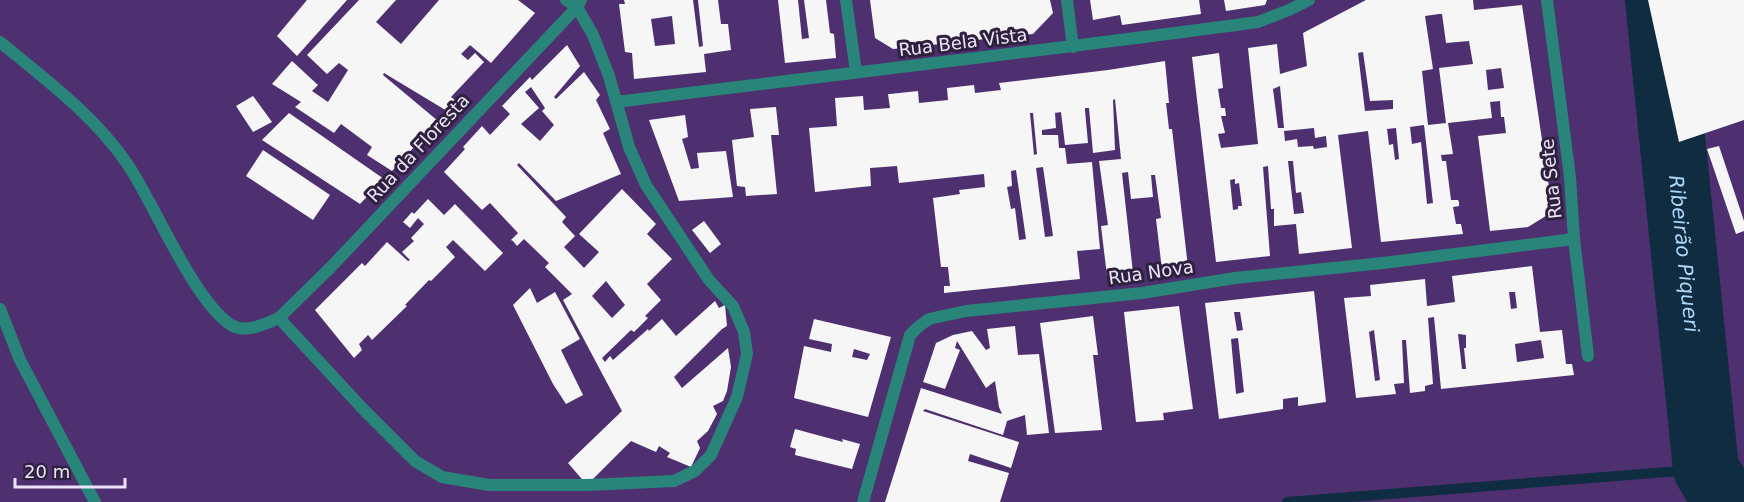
<svg xmlns="http://www.w3.org/2000/svg" width="1744" height="502" font-family="'DejaVu Sans',sans-serif">
<style>
.lines{fill:none;stroke-linecap:round;stroke-linejoin:round}
.stream{stroke:#0f2c41;stroke-width:10}
.river{stroke:#0f2c41;stroke-width:66}
.building{fill:#f6f6f6;fill-rule:evenodd}
.service{stroke:#298479;stroke-width:12}
.minor{stroke:#298479;stroke-width:12}
.labels{text-anchor:middle;dominant-baseline:central;stroke-width:6;stroke-linejoin:round;paint-order:stroke}
.street-label{font-size:18px;fill:#ece3fa;stroke:#2e213e}
.water-label{font-size:20px;font-style:italic;fill:#afd9fa;stroke:#2e213e}
</style>
<rect width="100%" height="100%" fill="#4e3070"/>
<g class="lines">
<path class="stream" d="M1287 502 1706 469"/>
<path class="river" id="s1" d="M1658 0 1706 469 1726 502"/>
</g>
<path class="building" d="M307 0H347L297 56 277 36Z
M359 0H396L376 22 401 44 439 0H518L535 13 491 63 470 45 461 54 468 60 475 53 484 62 451 97 456 101 447 111 384 73 383 75 438 121 392 171 367 155 372 147 341 124 334 133 295 107 301 102 272 84 292 61 318 85 312 91 328 102 348 70 339 63 327 74 307 55Z
M624 0H693L699 47 703 46 698 0H718L721 24H728L731 50 704 54 706 72 634 79 632 53 625 52 619 4H625ZM672 16 675 44 655 46 651 19Z
M778 0H798L802 39 809 38 804 0H826L830 33 834 34 836 58 785 63Z
M870 0H1050L1053 13 1033 34 893 49 875 38Z
M1090 0H1199L1201 14 1122 25 1120 15 1093 20Z
M1224 0H1267L1265 5 1226 11Z
M1366 0H1473L1474 10 1522 5 1552 207 1549 214 1528 227 1490 231 1478 136 1506 133 1504 117H1501L1500 101 1490 102 1492 118 1448 123 1453 154 1441 155 1442 161H1446L1451 200H1458L1459 202V206L1453 207 1456 224H1461L1463 234 1381 242 1368 131 1338 135 1352 248 1299 254 1296 224 1274 226V209H1271L1268 166 1263 167 1270 256 1216 262 1192 57 1219 53 1223 88 1218 89 1221 108H1225L1226 116H1221L1225 133 1218 134 1221 148 1258 144 1248 48 1277 44 1280 74 1307 66 1303 33ZM1439 14H1442L1446 43 1469 41 1473 64 1439 68 1446 123 1428 125 1422 71 1433 69 1425 16ZM1363 52 1370 101 1393 100V109L1365 111 1358 53ZM1501 68 1504 88 1488 90 1486 70ZM1280 86 1284 128H1278L1273 89ZM1424 125 1433 203 1427 204 1421 142 1412 144 1410 127ZM1314 128 1315 138 1326 136 1327 147 1314 149 1313 146 1298 147 1297 139 1285 141 1284 131ZM1396 128 1399 159 1395 160 1393 144 1389 145 1387 129ZM1288 161H1293L1296 193 1301 192 1304 213 1294 214ZM1235 179V184L1239 183 1242 206H1238V209L1233 210 1230 180Z
M1648 0H1744V120L1679 142Z
M567 45 580 66 554 97 556 99 584 72 600 95 596 100 610 129 603 133 621 174 556 201 519 163 517 165 566 217 562 222 575 236 564 247 584 268 599 252 579 234 622 189 656 224 647 234 672 259 647 284 661 300 645 316 648 318 634 332 631 330 602 358 605 362 610 356 613 360 648 329 649 331 662 319 676 336 715 301 719 308 725 305 727 326 722 329 674 377 682 388 728 348 731 367 727 391 723 401 713 406 717 414 708 431 697 441 700 448 691 467 667 457 670 453 659 446 656 452 631 441 587 485 568 463 622 411 563 300 572 294 545 267 549 263 524 239 517 246 513 241 511 240 518 233 490 203 482 210 444 172 465 149 463 147 482 126 490 135 510 114 502 106 530 77 532 80ZM531 87 545 108 542 111 554 125 540 141 521 124 539 108 525 92ZM606 281 625 305 612 318 592 296Z
M1165 61 1169 103H1166L1169 129H1172L1188 267 1162 270 1156 219 1161 218 1155 175H1151L1153 197 1131 199 1128 172 1122 173 1133 273 1107 276 1101 226 1108 225 1099 161 1121 159 1115 99 1113 100 1115 150 1093 153 1089 108H1085V110L1088 143 1065 145 1061 112 1055 113 1056 128 1042 130V135H1058L1059 148H1065L1067 164 1092 162 1100 249 1077 251 1080 279 944 293V286H950L948 267H941L933 198 960 194 959 190 985 187 984 174 899 183 897 166 870 168 871 186 815 192 809 128 837 126 835 98 863 96 864 110 890 108 888 94H890L918 91 919 103 948 100 947 88 974 85 975 93 1001 90 999 83 1108 70ZM1030 113H1033L1037 154 1034 155ZM1043 167 1053 236 1045 237 1036 168ZM1016 170 1026 239 1019 240 1015 208 1011 209 1007 187 1012 186 1011 171Z
M253 96 272 122 253 132 236 106Z
M776 107 779 135H771L777 194 746 196 745 187 737 186 732 140 754 137 750 109Z
M289 113 384 179 360 204 262 140Z
M685 115 688 137 682 139 691 169 699 168 697 153 726 151 733 197 679 201 649 120Z
M1719 146 1744 221V231L1736 234 1707 149Z
M263 150 330 195 313 220 246 176Z
M428 199 444 215 455 204 503 253 485 271 453 240 446 247 455 257 431 281 429 280 405 305 407 306 372 340 368 335 359 344 362 350 354 358 315 310 362 263 365 266 387 242 408 261 410 260 402 252 414 241 411 238 424 224 418 218 410 228 403 222 412 212 414 214Z
M704 221 721 244 710 253 692 230Z
M1532 266 1540 332 1562 330 1566 364H1572L1574 375 1441 389 1434 317 1428 318 1433 384 1425 386V391L1410 393 1406 340H1402L1404 383 1394 384 1396 394 1356 398 1344 298 1371 296 1370 285 1425 279 1427 306 1455 302 1452 276ZM1509 292H1515L1517 308 1511 309ZM1374 330 1380 380 1375 381 1369 332ZM1458 334 1466 335V348H1464L1466 369H1462ZM1541 340 1544 358 1517 362 1515 344Z
M530 288 537 303 555 292 580 339 561 350 583 395 566 404 553 384 513 305Z
M1314 291 1326 402 1298 406V397L1283 399V409L1219 419 1205 303ZM1234 312H1240L1243 330 1237 331ZM1238 338 1244 392 1236 394 1231 339Z
M1179 306 1193 409 1163 413 1164 420 1136 422 1124 312Z
M1093 316 1098 355H1093L1102 430 1055 433 1040 323Z
M814 319 891 337 868 417 794 398 804 346 831 352 832 344 809 339ZM854 349 870 354 867 360 852 357Z
M1015 326 1018 355 1039 354 1049 433 1027 435 1025 415 1007 421 1003 435 925 409 923 411 1019 442 1011 468 970 454 968 461 1009 473 1000 502H885L921 388 1002 414 999 407 995 381 986 388 957 341 955 348 960 350 945 389 923 382 936 343 953 335 972 331 986 350 990 348 987 329Z
M795 429 843 442 842 439 860 444 852 469 795 455 796 449 790 447Z"/>
<g class="lines">
<path class="service" d="M846 0 856 72
M1067 0 1073 47
M279 318 331 267 577 7 581 0"/>
<path class="minor" d="M1547 0 1570 177 1574 239 1588 356
M0 42C45 79 95 116 128 165 155 205 193 300 231 325 246 334 265 324 279 318L363 409 415 461 442 477 489 485H587L674 481 695 471 711 455 737 397 747 354 744 332 733 306 709 280 646 185 629 147 609 76 593 35 577 7 566 0
M616 102C830 75 1044 51 1258 22L1289 10 1309 0
M0 309 20 360 95 502
M863 502 910 335 918 327 929 319 966 311 1142 293 1235 278 1383 263 1574 239"/>
</g>
<g class="labels">
<g class="street-label">
<text transform="translate(963 42) rotate(-7)">Rua Bela Vista</text>
<text transform="translate(418 148) rotate(-47)">Rua da Floresta</text>
<text transform="translate(1551 179) rotate(-96)">Rua Sete</text>
<text transform="translate(1151 272) rotate(-8)">Rua Nova</text>
</g>
<g class="water-label">
<text stroke="none"><textPath href="#s1" startOffset="255">Ribeirão Piqueri</textPath></text>
</g>
</g>
<path d="M15 478v9h110v-9" fill="none" stroke="#ece3fa" stroke-width="3"/>
<text x="24" y="478" font-size="18" fill="#ece3fa" stroke="#2e213e" stroke-width="4.5" paint-order="stroke">20 m</text>
</svg>
